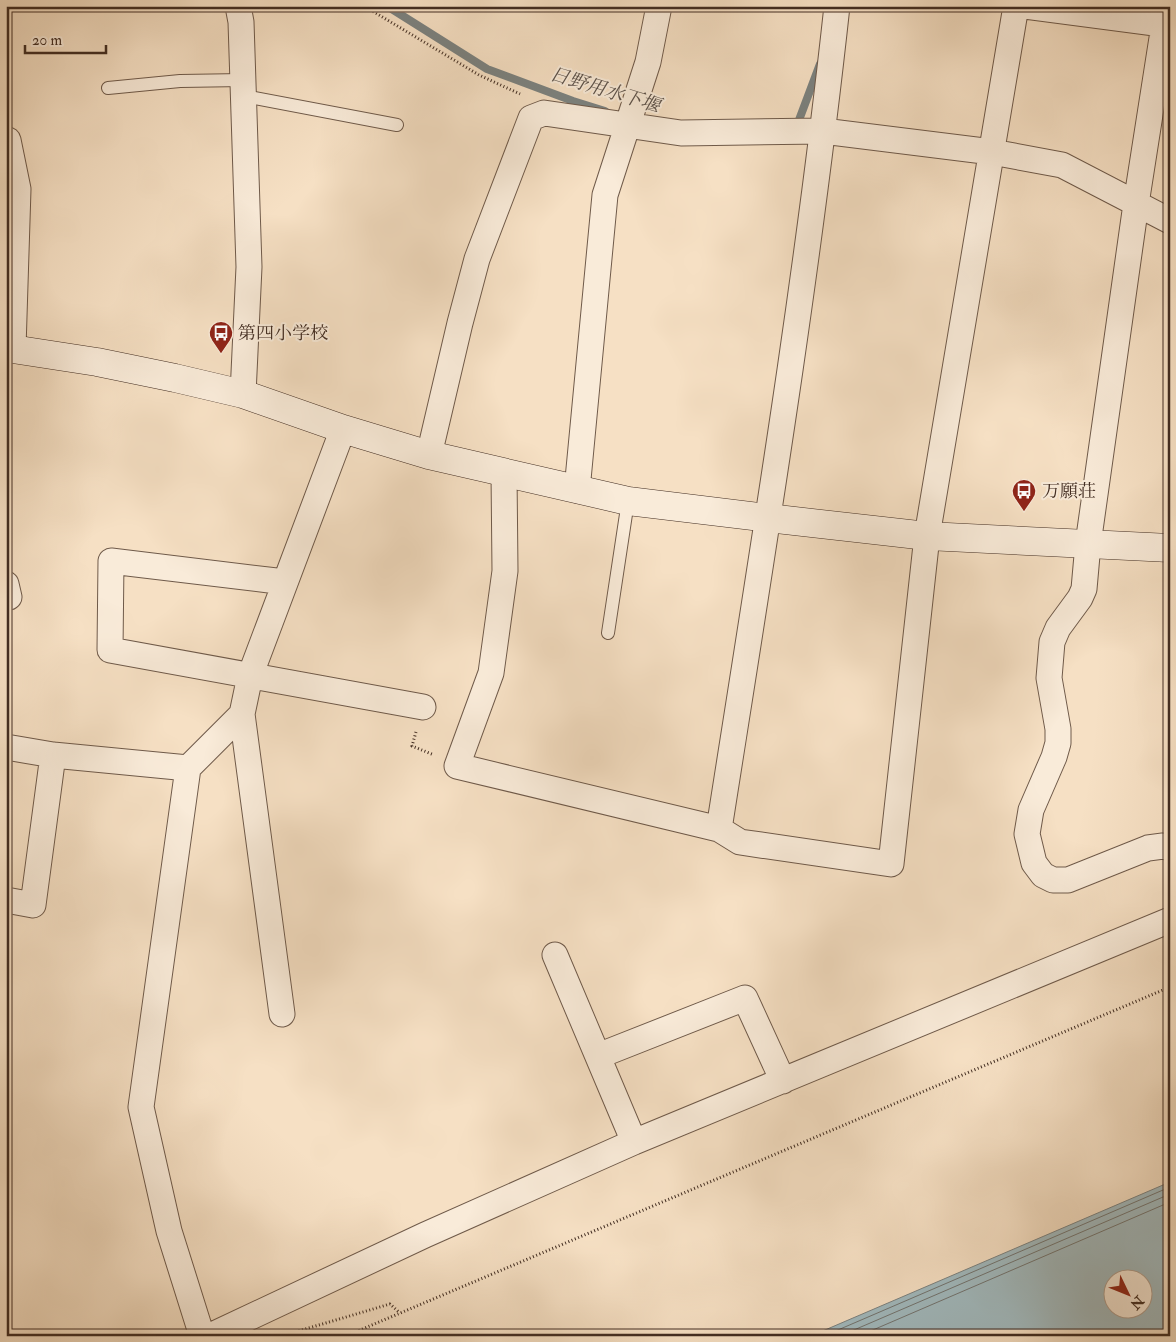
<svg xmlns="http://www.w3.org/2000/svg" width="1176" height="1342" font-family="'IM FELL Double Pica','Noto Serif JP',serif">
<style>
.water{fill:#a1babf;stroke:#7b8280;fill-rule:evenodd}
.lines{fill:none;stroke-linecap:round;stroke-linejoin:round}
.shore{stroke:#727470;stroke-width:1}
.stream{stroke:#7b8280;stroke-width:8}
.lane-casing{stroke:#6f5a4a;stroke-width:14}
.street-casing{stroke:#6f5a4a;stroke-width:27}
.secondary-casing{stroke:#422d22;stroke-width:29}
.path{stroke:#422d22;stroke-width:3;stroke-dasharray:1 2.5;stroke-linecap:butt}
.lane{stroke:#f9ebd9;stroke-width:12}
.street{stroke:#f9ebd9;stroke-width:25}
.secondary{stroke:#f9ebd9;stroke-width:28}
.labels{text-anchor:middle;dominant-baseline:central;stroke-width:4;stroke-linejoin:round;paint-order:stroke}
.poi-label{font-size:18px;fill:#422d22;stroke:#f9ebd9;text-anchor:start}
.water-label{font-size:19px;font-style:italic;fill:#5a5049;stroke:#f9ebd9}
</style>
<rect width="100%" height="100%" fill="#f6e0c4"/>
<filter id="stains"><feTurbulence type="fractalNoise" baseFrequency=".004" numOctaves="4"/><feColorMatrix values="0 0 0 0 .2 0 0 0 0 .09 0 0 0 0 .02 0 0 0 .5 -.17"/></filter>
<radialGradient id="worn" r=".72"><stop offset=".6" stop-color="#630" stop-opacity="0"/><stop offset="1" stop-color="#630" stop-opacity=".3"/></radialGradient>
<path class="water" d="M1170 1182V1336H811ZM1114 1280H1144V1310H1114Z"/>
<g class="lines">
<path class="shore" d="M824 1336 1170 1187
M840 1336 1170 1194
M859 1336 1170 1202"/>
<path class="stream" d="M387 6 487 69 573 101 605 111
M796 128 820 64"/>
<g class="lane-casing">
<path id="lane" d="M108 88 180 81 243 80
M244 96 397 125
M608 633 628 501"/>
</g>
<g class="street-casing">
<path id="street" d="M238 6 241 22 249 267 243 394
M1025 6 1170 25
M1167 6 1136 204 1088 544 1084 589 1080 598 1058 628 1052 642 1049 678 1058 729V743L1054 757 1031 810 1027 834 1034 863 1043 875 1053 880H1068L1148 848 1163 846 1170 848
M6 140H8L18 189 13 348
M429 455 460 323 477 259 531 118 544 113 681 133 823 131 992 152 1062 165 1170 221
M504 473 505 571 491 673 457 766 719 829 740 842 891 864 927 536 1016 6
M577 490 605 195 648 62 659 6
M285 582 111 561 110 650 423 707
M6 584 9 597
M242 714 282 1014
M6 747 53 755 188 768
M719 829C762 555 807 282 837 6
M6 900 33 905 53 755
M555 955 634 1142
M598 1056 745 998 783 1081
M202 1336 169 1231 141 1107 188 768 242 714 250 676 343 429
M210 1336 425 1235 634 1142 1170 920"/>
</g>
<g class="secondary-casing">
<path id="secondary" d="M6 348 97 362 175 378 243 394 343 429 429 455 628 501 768 518 927 536 1170 548"/>
</g>
<path class="path" d="M364 6 479 75 520 94
M416 732 412 746 434 755
M282 1336 390 1304 400 1313
M346 1336 1170 987"/>
<use href="#lane" class="lane"/>
<use href="#street" class="street"/>
<use href="#secondary" class="secondary"/>
</g>
<defs>
<g id="bus-pin" transform="scale(1.25)"><path d="M0 17L-7.5 6A9.5 9.5 0 1 1 7.5 6Z" fill="#8f2418" stroke="#f9ebd9"/><path d="M-5-6H5V4H4V6H2V4H-2V6H-4V4H-5ZM-3.5-4V0h7V-4ZM-3.5 1.2v1.5H-2V1.2ZM2 1.2v1.5H3.5V1.2Z" fill="#fff"/></g>
</defs>
<g fill-rule="evenodd">
<use href="#bus-pin" x="221" y="333"/>
<use href="#bus-pin" x="1024" y="491"/>
</g>
<g class="labels">
<g class="poi-label">
<text x="238" y="333">第四小学校</text>
<text x="1042" y="491">万願荘</text>
</g>
<g class="water-label">
<text transform="translate(605 90) rotate(17)">日野用水下堰</text>
</g>
</g>
<rect width="1176" height="1342" fill="none" stroke="#f6e0c4" stroke-width="25"/>
<rect x="8" y="8" width="1161" height="1327" fill="none" stroke="#422d22" stroke-width="2.5"/>
<rect x="12" y="12" width="1151" height="1317" fill="none" stroke="#422d22"/>
<g transform="translate(1128 1294) rotate(133)"><circle r="24" fill="#f9ebd9" stroke="#b09f90"/>
<path d="M0-4L9 19L0 12L-9 19Z" fill="#8f2418"/>
<text y="-8" font-size="14" font-weight="bold" text-anchor="middle" fill="#422d22">N</text>
</g>
<path d="M25 45v8h81v-8" fill="none" stroke="#422d22" stroke-width="2.5"/>
<text x="32" y="45" font-size="15" fill="#422d22" stroke="#f9ebd9" stroke-width="4" paint-order="stroke">20 m</text>
<rect width="100%" height="100%" filter="url(#stains)"/>
<rect width="100%" height="100%" fill="url(#worn)"/>
</svg>
